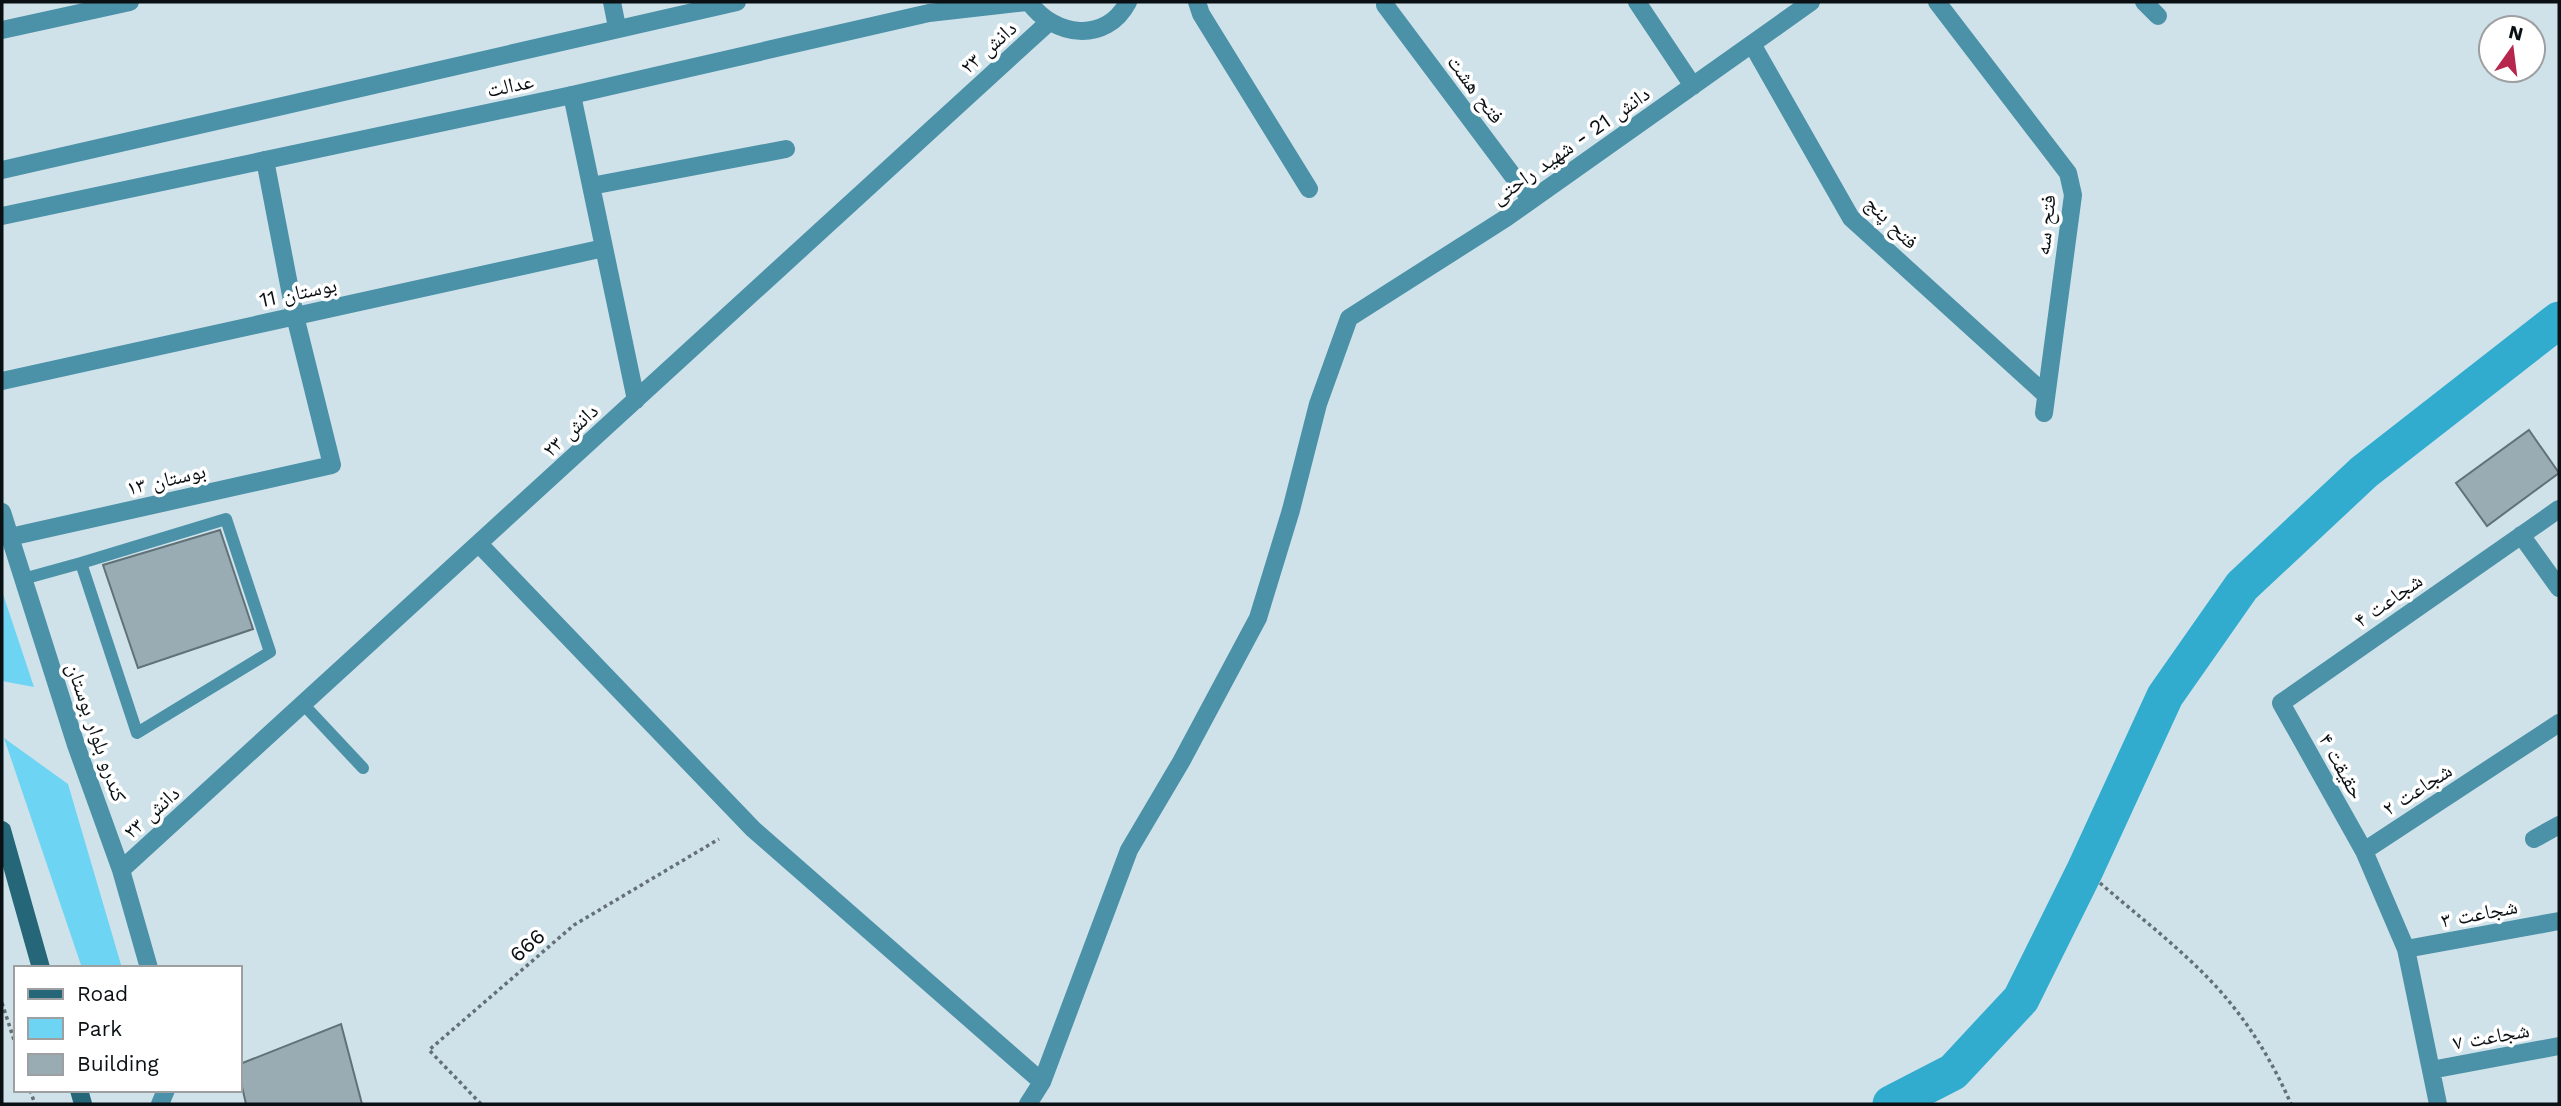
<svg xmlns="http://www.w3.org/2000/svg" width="2561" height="1106" font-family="'Work Sans','Noto Naskh Arabic',sans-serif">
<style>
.green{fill:#6ed4f4}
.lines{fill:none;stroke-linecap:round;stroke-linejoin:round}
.river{stroke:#31acce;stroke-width:37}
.building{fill:#9aacb3;stroke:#607278;stroke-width:2}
.path{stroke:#647075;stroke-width:3.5;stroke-dasharray:3.5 3.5;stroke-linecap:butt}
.service{stroke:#4b91a8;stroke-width:12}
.minor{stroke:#4b91a8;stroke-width:18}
.tertiary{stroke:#4b91a8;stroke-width:18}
.secondary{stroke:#256679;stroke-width:18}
.labels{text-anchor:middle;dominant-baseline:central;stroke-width:7;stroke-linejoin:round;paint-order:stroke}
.street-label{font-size:21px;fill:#0a1013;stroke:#fff}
</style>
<rect width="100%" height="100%" fill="#cfe2e9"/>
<path class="green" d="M2 591 34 687 2 681Z
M4 738 68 784 122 968H82Z"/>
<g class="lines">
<path class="river" d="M1891 1104 1953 1072 2021 999 2085 870 2165 696 2242 586 2364 472 2559 320"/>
</g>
<path class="building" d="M2529 430 2559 473 2487 526 2456 483Z
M220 530 253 629 138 668 103 565Z
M341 1024 362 1104H246L240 1078V1064Z"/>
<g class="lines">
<path class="path" d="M2100 883C2136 914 2176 945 2209 979 2244 1015 2271 1058 2291 1104
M2 1003 16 1046
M30 1090 35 1104
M481 1104 429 1050 574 925 719 839"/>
<path class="service" d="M23 579 81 563 137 733 270 652 226 519 81 563
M303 704 363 768"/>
<path class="minor" d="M612 2 617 27
M1197 2 1201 14 1309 189
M1637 2 1693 86
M1937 2 2068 173 2073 195 2044 413
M2144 2 2158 16
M1385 5 1531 200
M2 30 130 2
M1752 44 1851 218 2046 395
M572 95 636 400
M591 186 786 149
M2 381 604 248
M2 512 76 745 121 870 149 968
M2521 535 2559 588
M10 537 332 465 295 316 265 160
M479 544 753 829 1042 1082
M2534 839 2559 825
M2364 851 2559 723
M121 870 1049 22
M2406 949 2559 921
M2431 1070 2559 1046
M160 1104 166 1090
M1028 1104 1042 1082 1129 850 1181 762 1258 618 1291 510 1318 404 1349 318 1506 218 1811 2
M2438 1104 2406 949 2364 851 2281 703 2559 509"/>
<path class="tertiary" d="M1029 2C1054 37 1106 44 1128 2
M2 170 737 2
M2 216 572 95 929 13 1027 2"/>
<path class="secondary" d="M2 830 41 968
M79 1090 83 1104"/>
</g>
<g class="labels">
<g class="street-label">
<text transform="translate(988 47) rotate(-42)">دانش ۲۳</text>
<text transform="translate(510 85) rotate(-12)">عدالت</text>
<text transform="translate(1476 89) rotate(53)">فتح هشت</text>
<text transform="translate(1570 145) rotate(-35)">دانش 21 - شهید راحتی</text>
<text transform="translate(1892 222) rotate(45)">فتح پنج</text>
<text transform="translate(2045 225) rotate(-84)">فتح سه</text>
<text transform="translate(298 292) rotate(-12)">بوستان 11</text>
<text transform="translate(570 430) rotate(-43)">دانش ۲۳</text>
<text transform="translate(166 479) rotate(-13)">بوستان ۱۳</text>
<text transform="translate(2388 600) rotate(-35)">شجاعت ۴</text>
<text transform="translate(97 732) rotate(71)">کندرو بلوار بوستان</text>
<text transform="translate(2342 766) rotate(61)">حقیقت ۴</text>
<text transform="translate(2417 789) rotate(-33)">شجاعت ۲</text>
<text transform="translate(151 812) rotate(-42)">دانش ۲۳</text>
<text transform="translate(2479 913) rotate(-11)">شجاعت ۳</text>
<text transform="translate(527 945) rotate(-41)">666</text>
<text transform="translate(2491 1036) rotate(-10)">شجاعت ۷</text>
</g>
</g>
<rect width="2561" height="1106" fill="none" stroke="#0a1013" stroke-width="7"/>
<rect x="14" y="966" width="228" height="126" fill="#ffffff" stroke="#9d9fa1" stroke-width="2"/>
<rect x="28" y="989" width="35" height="10" fill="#256679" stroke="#9d9fa1" stroke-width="2"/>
<text x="77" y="1001" font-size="21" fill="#0a1013">Road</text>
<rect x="28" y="1018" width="35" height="21" fill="#6ed4f4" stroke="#9d9fa1" stroke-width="2"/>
<text x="77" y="1036" font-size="21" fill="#0a1013">Park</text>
<rect x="28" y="1054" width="35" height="21" fill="#9aacb3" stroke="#9d9fa1" stroke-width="2"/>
<text x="77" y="1071" font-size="21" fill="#0a1013">Building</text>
<g transform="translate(2512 49) rotate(14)"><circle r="33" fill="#ffffff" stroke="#9d9fa1" stroke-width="2"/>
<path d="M0-5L12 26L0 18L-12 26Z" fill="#b7264d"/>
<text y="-10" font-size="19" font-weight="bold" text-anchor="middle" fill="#0a1013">N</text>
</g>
</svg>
